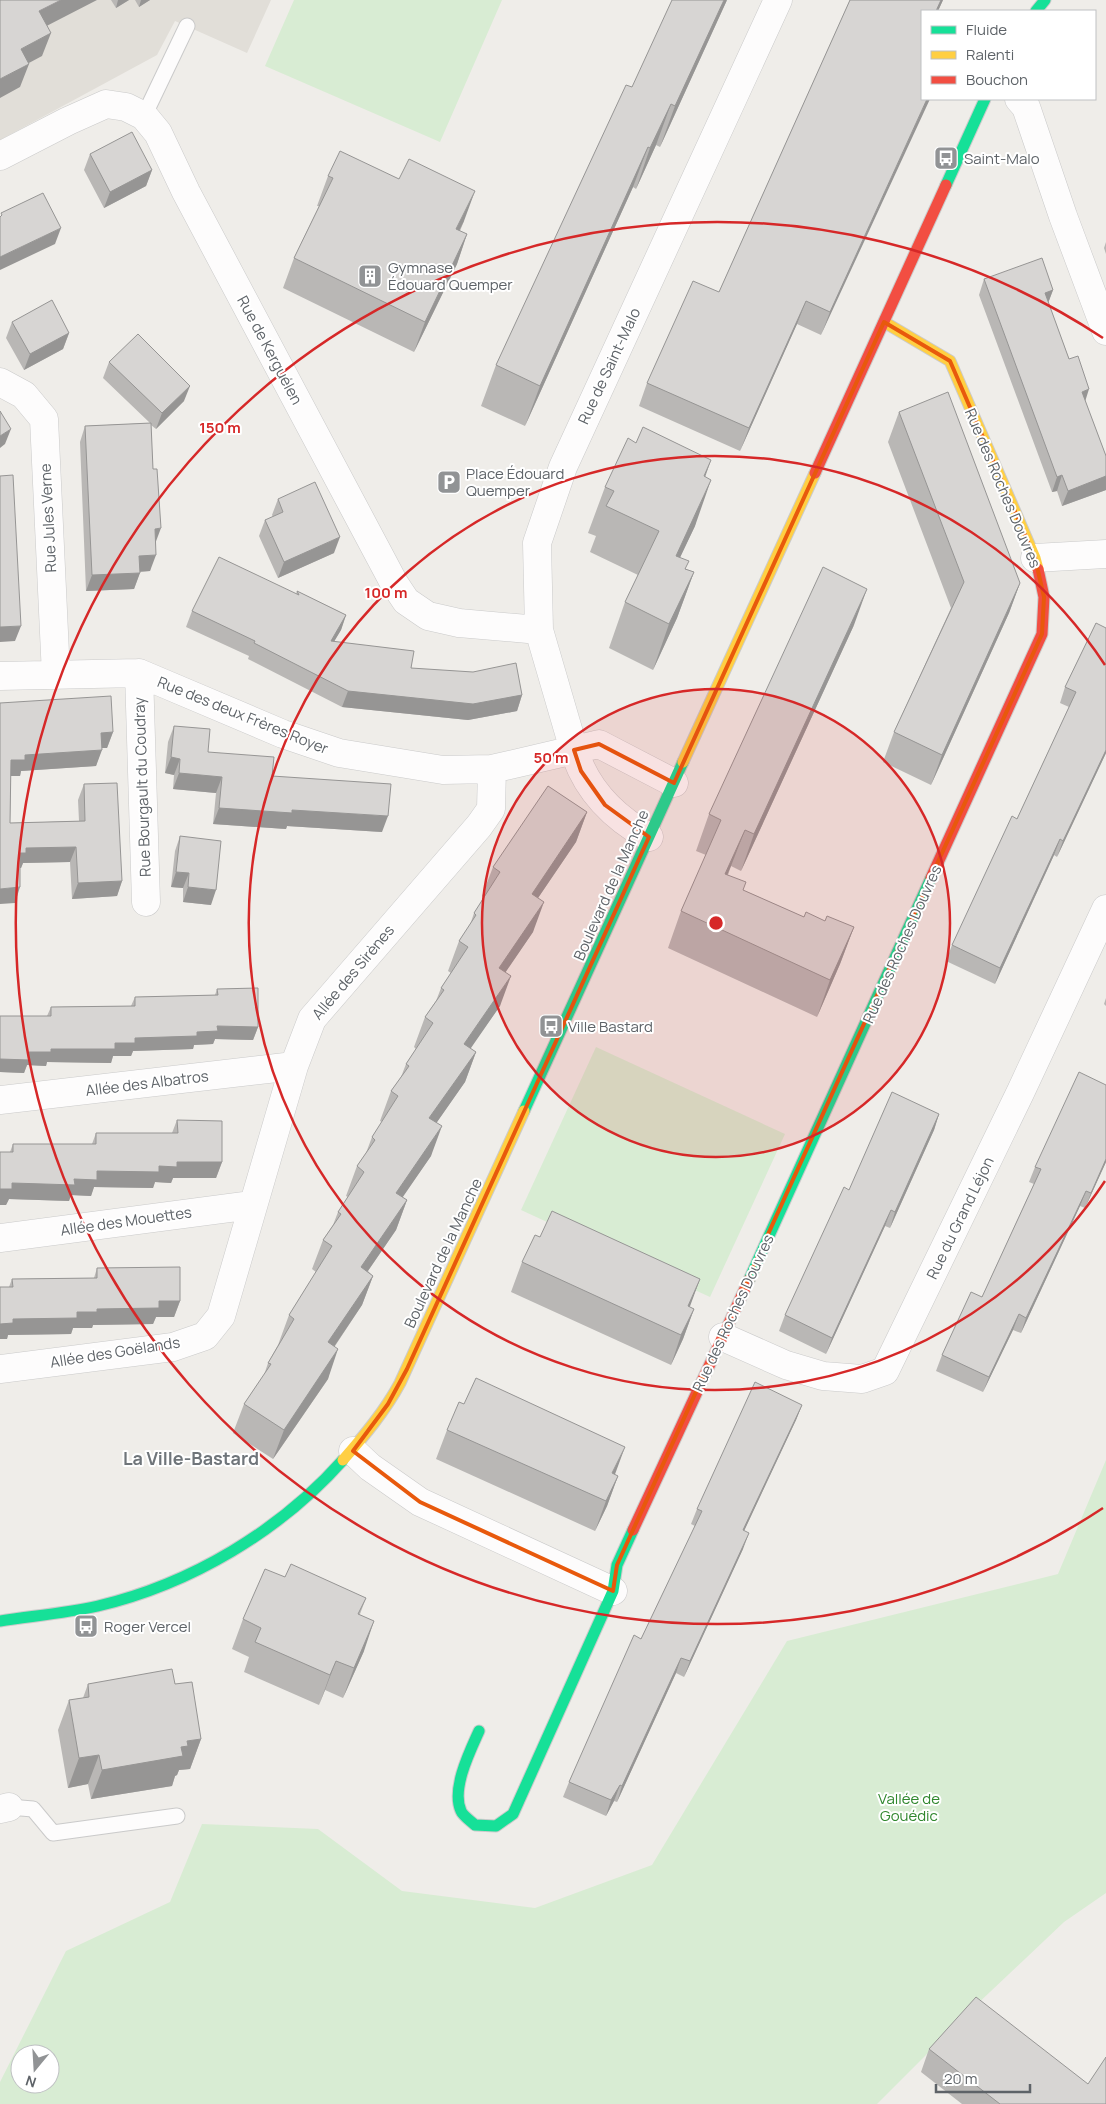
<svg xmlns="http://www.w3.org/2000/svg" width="1106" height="2104" font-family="Manrope,sans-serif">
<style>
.education{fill:#e1ded8}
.green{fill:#d8ecd3;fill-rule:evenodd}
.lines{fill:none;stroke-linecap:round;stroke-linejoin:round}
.lane-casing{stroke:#cacaca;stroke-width:17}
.street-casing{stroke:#cacaca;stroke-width:29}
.fast-casing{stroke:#cbcbcb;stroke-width:13}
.slow-casing{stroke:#cbcbcb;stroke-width:13}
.jam-casing{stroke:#cbcbcb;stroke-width:13}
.lane{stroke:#fdfcfc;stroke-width:15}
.street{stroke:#fdfcfc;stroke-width:28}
.fast{stroke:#16e098;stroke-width:11}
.slow{stroke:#ffcf43;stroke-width:11}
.jam{stroke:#f24e42;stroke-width:11}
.wall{fill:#b9b7b5}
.shaded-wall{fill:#969594}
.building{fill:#d7d5d3;stroke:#969594}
.marked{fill:none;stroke:#e8590c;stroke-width:4;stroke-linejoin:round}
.ring{fill:none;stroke:#d62828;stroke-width:2.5}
.labels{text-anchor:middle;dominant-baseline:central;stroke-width:4;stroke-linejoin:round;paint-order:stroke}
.poi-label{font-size:15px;fill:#5e6368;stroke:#fff;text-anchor:start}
.street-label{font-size:15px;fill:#5e6368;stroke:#fff}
.park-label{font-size:15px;fill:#30872e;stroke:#fff}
.quarter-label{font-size:18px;font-weight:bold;fill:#6f757a;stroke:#fff}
.centre{fill:#d62828;stroke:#fff;stroke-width:2.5}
.ring-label{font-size:15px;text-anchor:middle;font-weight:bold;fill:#d62828;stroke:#fff;stroke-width:4;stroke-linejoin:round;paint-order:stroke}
</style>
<rect width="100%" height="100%" fill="#efede9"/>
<path class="education" d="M0 0H271L247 53 175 21 157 55 0 140Z"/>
<path class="green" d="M294 0H502L440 142 265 66Z
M596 1047 785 1134 710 1297 521 1210Z
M1106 1460V1893L1064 1922 972 2009 877 2104H0V2082L66 1951 170 1902 202 1824 318 1829 402 1891 535 1908 652 1865 787 1641 1058 1574ZM20 2054H50V2084H20Z"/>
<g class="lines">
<g class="lane-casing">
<path id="lane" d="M144 116 187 26
M9 1807 33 1809 53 1833 177 1816"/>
</g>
<g class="street-casing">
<path id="street" d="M1019 99 1026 107 1063 216 1106 331
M0 156 68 121 106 104 126 107 144 116 158 133 186 192 394 583 406 601 428 616 459 623 539 630
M0 382 24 395 44 419 56 675
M1035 558 1106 554
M139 673 146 902
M0 676 139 673 283 734 339 753 443 770 492 769 574 750 539 630 537 543 563 467 778 0
M649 837C613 817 586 790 574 750L599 744 674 783
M0 1100 294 1066
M0 1238 252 1205
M723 1337 786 1365 823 1376 862 1379 885 1371 1021 1091 1106 909
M0 1369 173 1347 205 1336 221 1316 294 1066 312 1019 479 826 491 809 492 769
M353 1451 370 1467 420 1502 613 1591
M0 1809 9 1807"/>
</g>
<g class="fast-casing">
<path id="fast" d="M1036 11 1045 0
M946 185 985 99
M524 1111 683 762
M749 1280 931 878
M0 1621C33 1616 66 1613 98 1606 191 1584 280 1531 343 1460
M479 1731C470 1751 451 1789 461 1811 463 1816 471 1821 475 1825L496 1826 513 1814 613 1591 617 1565 633 1530"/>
</g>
<g class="slow-casing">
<path id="slow" d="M884 322 950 361 1035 558 1038 569
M683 762 815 473
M343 1460C364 1436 385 1411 400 1383L524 1111"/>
</g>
<g class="jam-casing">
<path id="jam" d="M815 473 946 185
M931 878 1042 634 1044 597 1038 569
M633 1530 749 1280"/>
</g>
<use href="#lane" class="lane"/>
<use href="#street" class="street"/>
<use href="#fast" class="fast"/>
<use href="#slow" class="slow"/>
<use href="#jam" class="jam"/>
</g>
<path class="wall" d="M111 0H129L116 8Z
M135 0H150L139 7Z
M727 0 660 147 656 145 636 189 633 187 525 426 481 406 496 365 632 87Z
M850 0H943L938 11H922V99L821 335 797 324 740 451 639 406 647 383 719 292Z
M90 154 152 170 146 186 104 208 84 170Z
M328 176 464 221 460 231 467 234 457 264 414 352 283 288 294 258 319 206H317Z
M1106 242V254L1104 248Z
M984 279 1053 290 1048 303 1106 456V490L1062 506 1057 491 1052 492 979 295Z
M12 322 69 333 63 349 24 370 6 338Z
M109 362 184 401 156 429 151 425 156 542 150 571 140 572 134 589 86 591 80 442 85 426 150 423 103 378Z
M899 412 1020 583 1009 613 931 785 883 762 894 732 951 608 888 442Z
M705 477 695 526 680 557 686 569 694 572 677 618 653 670 609 648 625 602 638 575 590 552 596 536 588 533 605 487Z
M278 499 334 553 278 578 259 536 265 520 273 517 272 515Z
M297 591 346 615 341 630 334 641 411 668 522 695 517 711 468 720 342 707 248 659 249 656 186 627 192 611 296 594Z
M1096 623 1106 753 1057 857 1054 855 995 984 946 961 952 945 1017 819 1069 707 1060 703 1065 687Z
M854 625 741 871 731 866 728 875 743 890 804 917 825 921 854 927 840 964 817 1017 668 948 681 911 706 855 696 851 709 814Z
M0 703 113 732 107 748H102L96 766 21 771 20 776H11L10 823 79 821 78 800 84 784 122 881 117 896 72 899 70 862 23 863 21 868H20L15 903Z
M174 726 208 752 272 776 382 832 287 826 286 829 213 824 216 793 173 789 174 775 165 773 168 742Z
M587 812 576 842 538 898 533 932 505 972 500 1006 470 1048 476 1052 465 1082 436 1123 431 1156 402 1197 407 1200 396 1230 368 1271 373 1276 362 1305 335 1346 328 1379 273 1459 233 1433 244 1404 264 1375 268 1363 278 1345 289 1315 316 1272 312 1269 323 1240 333 1225 338 1212 348 1197 346 1196 357 1166 366 1153 372 1137 382 1122 380 1121 391 1091 401 1077 406 1064 416 1049 414 1047 425 1017 436 1001 441 988 451 973 448 971 459 941 470 925 474 913 484 898 482 896 493 867Z
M180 836 211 905 183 902V888L171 887 175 851Z
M217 989 258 1027 253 1040 215 1039 213 1044 194 1045 193 1049 133 1051 131 1056H113L111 1063 47 1062 46 1066 27 1065 24 1073 0 1072 47 1016 51 1007 131 1006 135 997 215 995Z
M1106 998V1006L1104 1004Z
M1106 1085V1162L1085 1208 1080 1206 1021 1333 1013 1330 983 1392 936 1371 942 1355 982 1297 1034 1184 1029 1182 1035 1167Z
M939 1114 934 1130 890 1228 885 1226 826 1354 779 1331 785 1315 849 1190Z
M177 1120 222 1162 216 1178H173L171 1183 155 1182 153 1188 94 1187 91 1196 71 1195 69 1201 9 1199 6 1205 10 1152 13 1144H92L96 1133H172Z
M540 1237 700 1279 689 1307 694 1309 683 1339 671 1365 511 1292 522 1262Z
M97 1268 180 1301 174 1317H156L153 1324 93 1325 92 1328H73L71 1334 8 1335 7 1339 9 1287 12 1279 94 1278Z
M802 1405 796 1420 744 1531 743 1549 684 1677 676 1673 617 1802 614 1801 606 1816 563 1797 569 1782 641 1639 695 1526 691 1524 697 1509Z
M447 1430 618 1476 607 1506 595 1531 436 1459Z
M285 1577 366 1598 360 1614 364 1651 343 1698 325 1690 319 1705 244 1672 249 1657 232 1649 243 1619Z
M88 1684H175L201 1739 190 1769 179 1770 177 1775 175 1776 172 1786 91 1799 88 1784 68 1788 58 1730 69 1700 83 1698Z
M929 2049 1106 2104H962L921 2072Z"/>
<path class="shaded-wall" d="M61 0H97L31 34 39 11Z
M118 0H129L116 8Z
M141 0H150L139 7Z
M724 0H727L660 147 675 106Z
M941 0H943L938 11H936Z
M51 33 42 56 12 72 21 49Z
M29 64 20 87 0 98V79Z
M927 99H930L821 335 830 312Z
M671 104 656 145 636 189 650 148Z
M648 147 633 187 525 426 540 386Z
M152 170 146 186 104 208 110 192Z
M475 191 464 221 445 259 456 229Z
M61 228 55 244 0 270V257Z
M467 234 457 264 414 352 425 322Z
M1053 290 1047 306 1045 293Z
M806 301 797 324 740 451 749 428Z
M69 333 63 349 24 370 30 354Z
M190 386 184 401 156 429 162 413Z
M1089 389 1084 405 1082 392Z
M11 429 5 444 0 448V436Z
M711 460 695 506 704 476Z
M1062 475 1057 491 1052 492 1057 477Z
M1106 476V490L1062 506 1068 491Z
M711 480 695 526 659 602 676 556Z
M161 528 155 544V529Z
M340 537 334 553 278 578 284 562Z
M156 555 150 571 133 572 139 556Z
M694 572 677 618 653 670 669 624Z
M140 573 134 589 86 591 92 575Z
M1020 583 1009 613 931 785 942 755Z
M867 589 854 625 741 871 754 834Z
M346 615 341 630 325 657 331 641Z
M21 626 15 641 0 642V627Z
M348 691 522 695 517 711 468 720 342 707Z
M113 732 107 748H95L101 733Z
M102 750 96 766 21 771 20 776H6L11 760 25 755Z
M1106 750V753L1057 857 1063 841Z
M171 757 180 759 174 775 165 773Z
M179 773 222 777 216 793 173 789Z
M219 808 292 810 388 816 382 832 287 826 286 829 213 824Z
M587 812 576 842 521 923 532 894Z
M745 830 731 866 712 910 725 874Z
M1060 839 1054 855 995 984 1000 968Z
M76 847 70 862 23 863 21 868H14L20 853 26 848Z
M176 872 189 873 183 888 171 887Z
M122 881 117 896 72 899 78 883Z
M20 887 15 903 0 904V889Z
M188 887 216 890 211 905 183 902Z
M544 902 533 932 488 998 499 968Z
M854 927 840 964 817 1017 830 980Z
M511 976 500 1006 453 1074 464 1044Z
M217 1026 258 1027 253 1040 215 1039 213 1044 194 1045 193 1049 133 1051 131 1056H113L111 1063 47 1062 46 1066 27 1065 24 1073 0 1072V1059L29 1052 51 1049 115 1043 135 1038 197 1032Z
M476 1052 465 1082 419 1148 429 1118Z
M939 1114 934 1130 890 1228 895 1212Z
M442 1126 431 1156 385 1223 396 1193Z
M1106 1159V1162L1085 1208 1091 1193Z
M177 1162H222L216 1178H173L171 1183 155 1182 153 1188 94 1187 91 1196 71 1195 69 1201 9 1199 6 1205H0V1189L12 1183 74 1179 97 1171 159 1166Z
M1086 1191 1080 1206 1021 1333 1026 1318Z
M407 1200 396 1230 350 1297 361 1267Z
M891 1210 885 1226 826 1354 832 1338Z
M373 1276 362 1305 317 1372 328 1342Z
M700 1279 689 1309 677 1336 688 1306Z
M159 1301H180L174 1317H156L153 1324 93 1325 92 1328H73L71 1334 8 1335 7 1339H0V1324L13 1319Z
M694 1309 683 1339 671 1365 681 1335Z
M1019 1314 1013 1330 983 1392 989 1377Z
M338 1349 328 1379 273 1459 284 1430Z
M802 1405 796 1420 737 1546 743 1530Z
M625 1447 614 1477 612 1473Z
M618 1476 607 1506 595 1531 606 1501Z
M749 1533 743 1549 684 1677 690 1661Z
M374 1621 364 1651 343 1698 354 1668Z
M681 1658 676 1673 617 1802 622 1786Z
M336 1661 325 1690 319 1705 330 1675Z
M201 1739 190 1769 179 1770 177 1775 175 1776 172 1786 91 1799 102 1770 181 1747 187 1741Z
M99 1755 88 1784 68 1788 79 1758Z
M620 1785 614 1801 606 1816 611 1800Z"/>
<path class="building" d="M0 0H61L39 11 51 33 21 49 29 64 0 79Z
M672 0H724L675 106 671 104 650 148 648 147 540 386 496 365 626 85 632 87Z
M850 0H941L936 11H922V99H927L830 312 806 301 749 428 647 383 693 281 719 292Z
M132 132 152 170 110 192 90 154Z
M340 151 399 179 409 159 475 191 456 229 467 234 425 322 294 258 333 178 328 176Z
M43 193 61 228 0 257V217L2 215 1 213Z
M1042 258 1053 290 1045 293 1069 359 1078 356 1089 389 1082 392 1106 456V476L1068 491 1062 475 1057 477 984 279Z
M52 300 69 333 30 354 12 322Z
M138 334 190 386 162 413 109 362Z
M948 392 1020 583 942 755 894 732 964 582 899 412Z
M0 411 11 429 0 436Z
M151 423 153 469H157L161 528 155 529 156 555 139 556 140 573 92 575 85 426Z
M643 427 711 460 704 476 711 480 676 556 689 561 685 569 694 572 669 624 625 602 659 531 606 506 614 491 605 487 628 438 636 443Z
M13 475 21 626 0 627V476Z
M315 482 340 537 284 562 265 520 283 512 278 499Z
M219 557 299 595 297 591 346 615 331 641 414 651 411 668 473 672 516 663 522 695 473 704 348 691 254 643 255 641 192 611Z
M823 567 867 589 754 834 745 830 725 874 746 882 743 890 804 917 806 912 825 921 827 916 854 927 830 980 681 911 721 820 709 814Z
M1096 623 1106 628V750L1063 841 1060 839 1000 968 952 945 1012 816 1017 819 1076 692 1065 687Z
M111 696 113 732 101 733 102 750 25 755V760H11L10 823 85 821 84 784 117 783 122 881 78 883 76 847 26 848V853H20V887L0 889V703Z
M174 726 210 729 208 752 274 757 272 776 391 784 388 816 292 810V813L219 808 222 777 179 773 180 759 171 757Z
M548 786 587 812 532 894 544 902 499 968 511 976 464 1044 476 1052 429 1118 442 1126 396 1193 407 1200 361 1267 373 1276 328 1342 338 1349 284 1430 244 1404 271 1364 268 1363 294 1319 289 1315 332 1246 323 1240 341 1214 338 1212 364 1172 357 1166 375 1140 372 1137 398 1096 391 1091 409 1066 406 1064 433 1023 425 1017 444 990 441 988 468 947 459 941 476 915 474 913 500 872 493 867Z
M180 836 221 841 216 890 188 887 189 873 176 872Z
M258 988V1027L217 1026 218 1031 197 1032V1036L135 1038V1043H115V1049H51V1052H29V1060L0 1059V1016H51V1007L135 1006V997L218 995 217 989Z
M1079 1072 1106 1085V1159L1091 1193 1086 1191 1026 1318 1019 1314 989 1377 942 1355 971 1292 982 1297 1041 1169 1035 1167Z
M892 1092 939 1114 895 1212 891 1210 832 1338 785 1315 844 1187 849 1190Z
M177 1120 222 1121V1162H177V1167L159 1166V1172L97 1171V1180L74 1179 75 1185 12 1183V1189H0V1152H13V1144H96V1133H178Z
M552 1211 700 1279 688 1306 694 1309 681 1335 522 1262 535 1235 540 1237Z
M180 1267V1301H159V1308L97 1309V1312H77V1318L13 1319V1323L0 1324V1287H13L12 1279 97 1278V1268Z
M476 1378 625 1447 612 1473 618 1476 606 1501 447 1430 459 1402 464 1404Z
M755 1382 802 1405 743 1530 749 1533 690 1661 681 1658 622 1786 620 1785 611 1800 569 1782 634 1635 641 1639 702 1511 697 1509Z
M291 1564 366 1598 358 1614 374 1621 354 1668 336 1661 330 1675 255 1642 261 1628 243 1619 265 1569 285 1577Z
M172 1669 175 1684 192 1682 201 1739 187 1741 188 1746 181 1747 183 1756 102 1770 99 1755 79 1758 69 1700 89 1697 88 1684Z
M976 1997 1088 2084 1106 2057V2104H1000L929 2049Z"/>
<path class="marked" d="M884 322 950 361 1035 558 1044 597 1042 634 617 1565 613 1591 420 1502 353 1451 388 1404 407 1369 649 837 605 805 581 771 574 750 599 744 674 783Z"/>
<circle cx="716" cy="923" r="234" fill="#d62828" fill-opacity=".12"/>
<g class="ring">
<circle cx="716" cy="923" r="234"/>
<path d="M1105 1181A467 467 0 1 1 1105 665"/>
<path d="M1103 1508A701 701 0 1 1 1103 338"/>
</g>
<defs>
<g id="bus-square" transform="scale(1.25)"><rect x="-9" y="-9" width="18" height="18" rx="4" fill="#919395" stroke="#fff"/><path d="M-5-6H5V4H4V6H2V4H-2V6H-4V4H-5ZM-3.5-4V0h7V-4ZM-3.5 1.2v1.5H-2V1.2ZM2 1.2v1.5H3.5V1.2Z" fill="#fff"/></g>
<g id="building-square" transform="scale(1.25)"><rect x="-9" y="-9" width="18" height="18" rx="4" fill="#919395" stroke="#fff"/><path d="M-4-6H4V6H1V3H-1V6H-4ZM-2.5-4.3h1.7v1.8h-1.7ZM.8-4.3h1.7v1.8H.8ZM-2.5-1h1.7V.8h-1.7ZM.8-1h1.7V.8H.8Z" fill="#fff"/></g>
<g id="parking-square" transform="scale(1.25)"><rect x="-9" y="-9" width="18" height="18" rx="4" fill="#919395" stroke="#fff"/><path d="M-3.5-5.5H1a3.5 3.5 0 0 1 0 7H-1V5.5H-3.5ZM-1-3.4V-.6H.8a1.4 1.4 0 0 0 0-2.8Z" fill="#fff"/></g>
</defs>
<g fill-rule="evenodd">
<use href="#bus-square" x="946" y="158"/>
<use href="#building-square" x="370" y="276"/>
<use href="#parking-square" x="449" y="482"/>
<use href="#bus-square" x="551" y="1026"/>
<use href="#bus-square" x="86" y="1626"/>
</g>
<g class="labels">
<g class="poi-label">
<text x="964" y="158">Saint-Malo</text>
<text x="388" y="267">Gymnase<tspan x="388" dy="17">Édouard Quemper</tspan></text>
<text x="466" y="473">Place Édouard<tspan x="466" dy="17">Quemper</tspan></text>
<text x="568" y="1026">Ville Bastard</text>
<text x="104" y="1626">Roger Vercel</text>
</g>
<g class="street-label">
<text transform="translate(270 350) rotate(62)">Rue de Kerguélen</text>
<text transform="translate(609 366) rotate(-65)">Rue de Saint-Malo</text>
<text transform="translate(1003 488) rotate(67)">Rue des Roches Douvres</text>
<text transform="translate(48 518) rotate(-93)">Rue Jules Verne</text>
<text transform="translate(243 715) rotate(22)">Rue des deux Frères Royer</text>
<text transform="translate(142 787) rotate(-92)">Rue Bourgault du Coudray</text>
<text transform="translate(611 885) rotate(-66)">Boulevard de la Manche</text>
<text transform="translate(902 944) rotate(-66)">Rue des Roches Douvres</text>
<text transform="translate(353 972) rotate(-50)">Allée des Sirènes</text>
<text transform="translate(147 1083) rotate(-7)">Allée des Albatros</text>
<text transform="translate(960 1218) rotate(-64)">Rue du Grand Léjon</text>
<text transform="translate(126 1221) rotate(-8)">Allée des Mouettes</text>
<text transform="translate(443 1253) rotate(-65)">Boulevard de la Manche</text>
<text transform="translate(733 1313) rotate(-65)">Rue des Roches Douvres</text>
<text transform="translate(115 1352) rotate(-9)">Allée des Goëlands</text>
</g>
<g class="park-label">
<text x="909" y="1798">Vallée de<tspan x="909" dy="17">Gouédic</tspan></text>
</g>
<g class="quarter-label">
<text x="191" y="1458">La Ville-Bastard</text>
</g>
</g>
<circle cx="716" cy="923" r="8" class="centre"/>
<g class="ring-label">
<text x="220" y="433">150 m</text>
<text x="386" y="598">100 m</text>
<text x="551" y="763">50 m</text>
</g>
<rect x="921" y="10" width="175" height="90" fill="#ffffff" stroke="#bfc1c3"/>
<rect x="931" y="26" width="25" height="8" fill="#16e098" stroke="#bfc1c3"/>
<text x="966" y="35" font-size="15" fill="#5e6368">Fluide</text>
<rect x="931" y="51" width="25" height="8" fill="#ffcf43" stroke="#bfc1c3"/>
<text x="966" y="60" font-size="15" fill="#5e6368">Ralenti</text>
<rect x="931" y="76" width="25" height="8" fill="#f24e42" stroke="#bfc1c3"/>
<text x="966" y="85" font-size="15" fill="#5e6368">Bouchon</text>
<g transform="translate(35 2069) rotate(198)"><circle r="24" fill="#ffffff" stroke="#bfc1c3"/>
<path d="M0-4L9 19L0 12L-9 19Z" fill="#919395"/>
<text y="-8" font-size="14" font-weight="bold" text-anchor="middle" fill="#5e6368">N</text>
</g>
<path d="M936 2084v8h94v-8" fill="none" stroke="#5e6368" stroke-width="2.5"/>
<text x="944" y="2084" font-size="15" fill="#5e6368" stroke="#ffffff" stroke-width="4" paint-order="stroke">20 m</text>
</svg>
